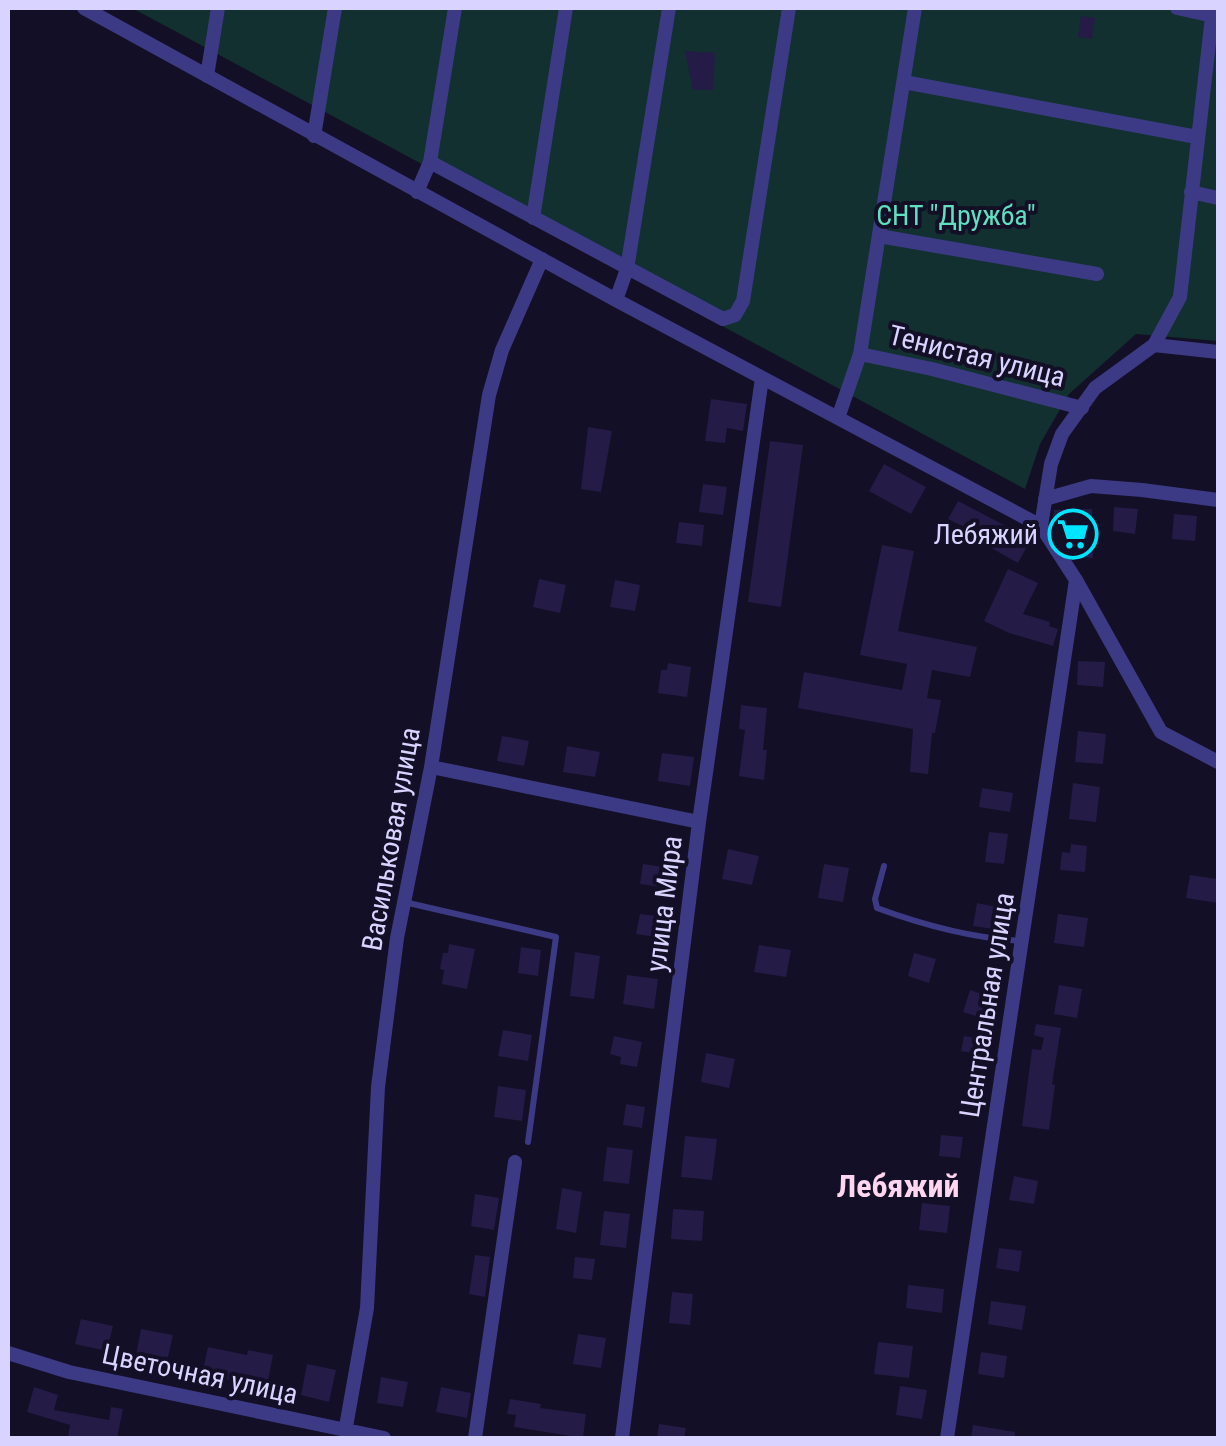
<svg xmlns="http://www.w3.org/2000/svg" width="1226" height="1446" font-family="'Roboto Condensed',sans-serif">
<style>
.green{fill:#12302f}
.building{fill:#241b47}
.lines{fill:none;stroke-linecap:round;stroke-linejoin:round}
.lane{stroke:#3d3a85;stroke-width:6}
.street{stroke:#3d3a85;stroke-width:14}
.labels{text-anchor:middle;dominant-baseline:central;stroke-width:8;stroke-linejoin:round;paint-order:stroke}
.park-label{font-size:28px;fill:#5fe0c0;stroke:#130f26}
.street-label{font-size:28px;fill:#d9d4ff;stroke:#130f26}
.poi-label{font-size:28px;fill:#d9d4ff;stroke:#130f26;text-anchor:end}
.quarter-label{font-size:32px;font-weight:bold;fill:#ffd6f0;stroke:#130f26}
</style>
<rect width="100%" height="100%" fill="#130f26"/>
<path class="green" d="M132 8H1218V341L1136 334 1069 394 1040 444 1025 489Z"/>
<path class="building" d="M1081 16 1095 18 1092 39 1078 37Z
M685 51 715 53 713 90H693Z
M711 399 747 404 743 431 727 428 725 443 705 441Z
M588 427 612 431 601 492 581 489Z
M770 441 803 445 781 607 748 602Z
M884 464 926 487 911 514 869 491Z
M703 484 727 487 723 515 699 512Z
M958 501 1031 539 1018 563 970 536V530L948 519Z
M1114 507 1138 509 1135 534 1113 531Z
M1092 509 1093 558 1075 557 1052 524 1054 510Z
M1174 514 1197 516 1195 541 1172 539Z
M679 522 704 525 702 546 676 543Z
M882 545 914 551 898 631 977 647 970 677 932 670 927 698 941 700 935 733H932L928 774 910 772 913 729 798 708 804 672 902 690 907 664 860 655Z
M1008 569 1038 583 1023 614 1050 622 1049 626 1058 629 1053 646 1009 633 984 621Z
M539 579 566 585 560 613 533 607Z
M615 580 640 585 635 611 610 607Z
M1078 661 1105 662 1103 687 1077 685Z
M668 663 691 667 687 697 658 693 661 670H667Z
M741 705 767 708 763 750H767L764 780 739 776 745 730 739 729Z
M1078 731 1106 734 1103 764 1075 762Z
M502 736 529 741 524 766 497 761Z
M567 746 600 752 595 777 563 772Z
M662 753 694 757 690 786 658 781Z
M1073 783 1100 787 1096 822 1069 819Z
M982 788 1013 793 1010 812 979 807Z
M989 832 1008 834 1004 864 985 862Z
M1071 844 1087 846 1085 872 1060 870 1062 852 1070 853Z
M728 849 759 856 752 885 722 879Z
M643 864 670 868 667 888 640 884Z
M824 864 849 868 843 902 818 898Z
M1190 875 1218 879V903L1186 898Z
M977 903 997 907 993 929 973 926Z
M640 914 665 917 662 938 636 934Z
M1058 914 1088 918 1084 947 1054 943Z
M449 944 475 949 467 989 442 984 444 970 440 969 443 953H448Z
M759 945 791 950 786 977 754 972Z
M521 947 541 950 538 976 518 973Z
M575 952 600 956 594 999 570 996Z
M914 953 936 959 929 983 908 976Z
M627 975 658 979 654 1009 623 1004Z
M1059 985 1082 989 1077 1018 1054 1014Z
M970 990 992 997 985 1019 963 1012Z
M1036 1024 1061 1028 1052 1084 1055 1085 1049 1130 1022 1126 1032 1049 1041 1050 1044 1038 1034 1035Z
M503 1030 532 1035 528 1061 498 1056Z
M614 1036 642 1042 637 1067 620 1064 621 1057 610 1054Z
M964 1036 982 1039 979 1054 961 1051Z
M706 1053 735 1059 729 1088 701 1082Z
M498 1086 526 1090 522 1121 494 1117Z
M626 1104 645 1107 642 1128 623 1125Z
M941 1135 963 1137 960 1158 939 1156Z
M685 1136 717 1139 712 1180 681 1177Z
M607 1147 633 1150 629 1184 603 1181Z
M1014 1176 1038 1181 1034 1204 1009 1200Z
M562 1188 582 1192 576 1233 556 1229Z
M475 1194 499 1198 494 1230 471 1226Z
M922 1203 950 1206 947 1233 919 1230Z
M673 1209 704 1211 702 1241 671 1239Z
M604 1211 630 1214 626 1248 600 1245Z
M999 1248 1022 1251 1019 1272 996 1268Z
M475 1255 490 1257 485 1297 469 1294Z
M575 1257 595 1259 592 1280 573 1278Z
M908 1285 944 1289 942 1313 906 1308Z
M672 1292 693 1294 690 1325 669 1323Z
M991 1301 1026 1306 1022 1330 988 1324Z
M81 1319 113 1326 107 1351 75 1344Z
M141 1329 173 1335 166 1366 135 1360Z
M578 1334 606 1338 601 1368 573 1364Z
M878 1342 913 1346 909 1378 874 1374Z
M208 1347 247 1355 248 1350 273 1355 267 1386 202 1375Z
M981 1352 1007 1356 1004 1378 978 1374Z
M307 1364 336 1370 329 1402 301 1395Z
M381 1377 408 1382 403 1407 377 1403Z
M900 1386 927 1390 922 1419 896 1415Z
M34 1387 58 1395 54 1410 109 1420 111 1407 123 1409 117 1438 68 1437 70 1425 27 1412Z
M441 1387 471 1393 467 1418 436 1412Z
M510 1399 541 1404 540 1408 586 1414 583 1438 514 1427 516 1415 507 1414Z
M659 1424 686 1428 684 1438H657Z
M973 1425 1015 1432V1438H971Z"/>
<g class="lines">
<path class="lane" d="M884 866 875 899 877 908C923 925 971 938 1021 941
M404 902 556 937 528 1142"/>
<path class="street" d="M84 8 616 300 1041 526 1076 580 1161 732 1218 762
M455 8 430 162 723 319 735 315 743 301 789 8
M1177 8 1218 17
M207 76 218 8
M904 82 1197 137
M314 136 335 8
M417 192 430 162
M1191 192 1218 198
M533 218 566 8
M879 236 1097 274
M616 300 627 269 669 8
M1154 345 1180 297 1213 8
M860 354 932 369 1082 408
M838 418 860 354 915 8
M1045 499 1091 486 1142 490 1218 500
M1041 526 1051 464 1062 434 1095 388 1154 345 1218 352
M431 767 699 822
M8 1353 69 1372 384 1438
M344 1438 367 1308 378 1087 397 938 431 767 489 395 502 350 542 259
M475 1438 515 1162
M622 1438 699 822 762 378
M947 1438 1076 580"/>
</g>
<defs>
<g id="supermarket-ring" transform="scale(2.5)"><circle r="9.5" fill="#130f26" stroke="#00e5ff" stroke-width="1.5"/><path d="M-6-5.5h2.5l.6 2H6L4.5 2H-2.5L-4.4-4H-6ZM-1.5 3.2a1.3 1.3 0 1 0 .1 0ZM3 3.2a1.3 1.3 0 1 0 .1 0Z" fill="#00e5ff"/></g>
</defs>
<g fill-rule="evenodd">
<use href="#supermarket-ring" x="1073" y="534"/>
</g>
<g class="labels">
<g class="park-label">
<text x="956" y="215">СНТ "Дружба"</text>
</g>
<g class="street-label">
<text transform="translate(977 356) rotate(14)">Тенистая улица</text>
<text transform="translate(391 839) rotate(-80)">Васильковая улица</text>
<text transform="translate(664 904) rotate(-83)">улица Мира</text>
<text transform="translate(987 1005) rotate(-81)">Центральная улица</text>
<text transform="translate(200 1374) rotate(12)">Цветочная улица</text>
</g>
<g class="poi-label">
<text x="1038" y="534">Лебяжий</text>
</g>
<g class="quarter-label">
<text x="898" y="1186">Лебяжий</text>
</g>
</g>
<rect width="1226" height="1446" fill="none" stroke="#d9d4ff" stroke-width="20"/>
</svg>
